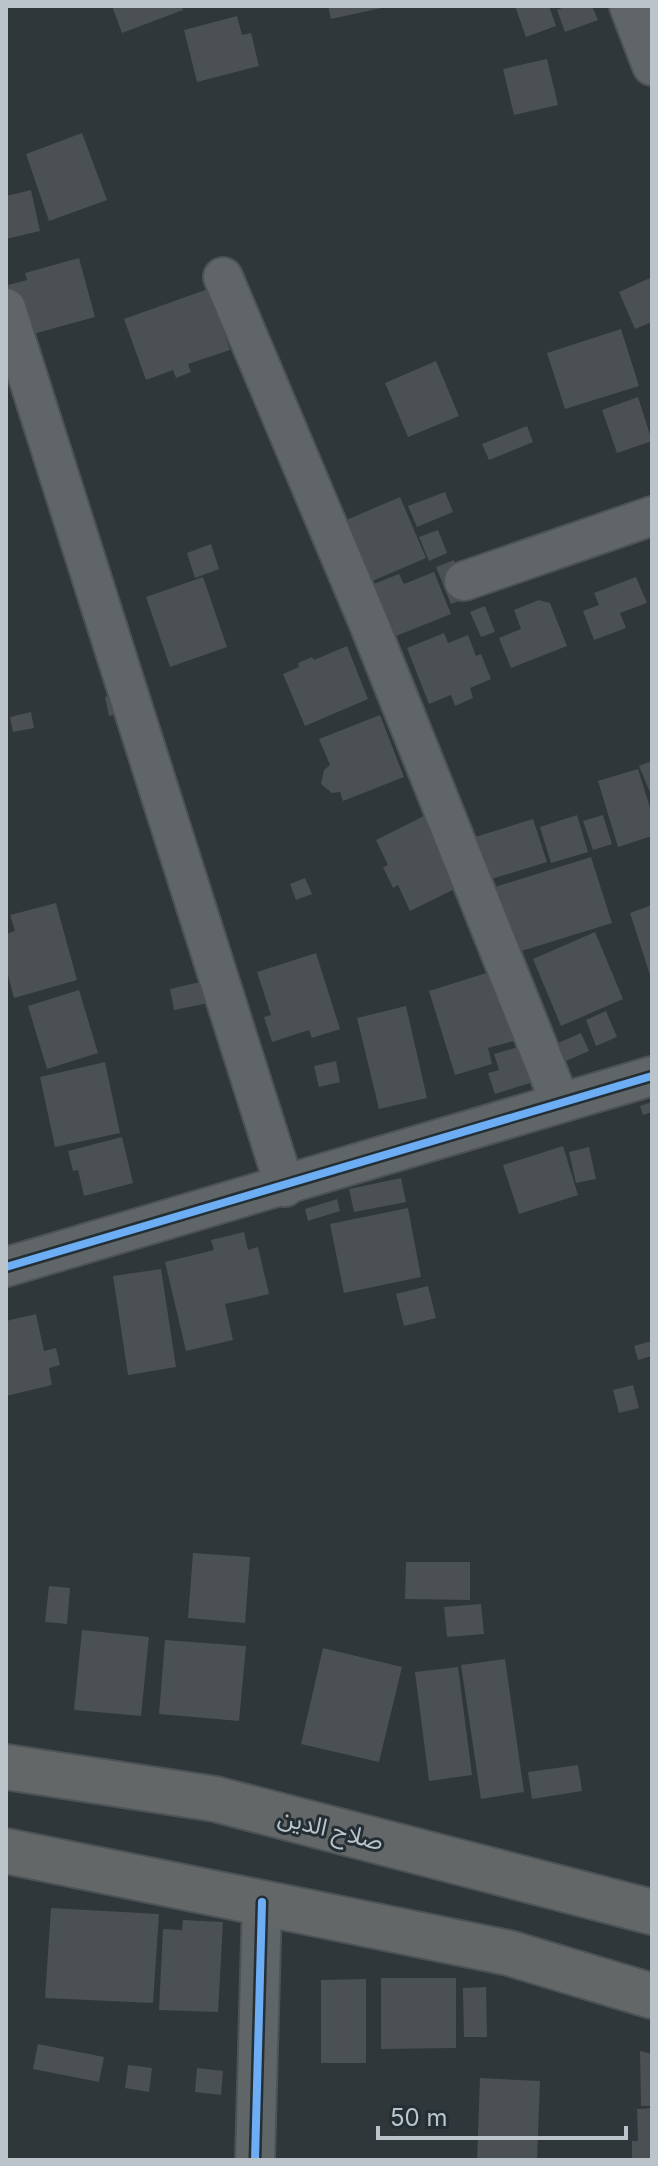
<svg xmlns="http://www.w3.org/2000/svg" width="658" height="2166" font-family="Inter,'Noto Sans Arabic',sans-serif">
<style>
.building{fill:#4a5053}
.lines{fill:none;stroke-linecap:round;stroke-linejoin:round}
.minor-casing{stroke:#4d5255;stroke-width:42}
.highway-casing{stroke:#4c5356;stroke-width:48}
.minor{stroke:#606568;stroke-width:38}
.highway{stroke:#646768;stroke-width:44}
.cycleway-casing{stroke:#232f35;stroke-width:13}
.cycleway{stroke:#6dadf4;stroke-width:8}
.labels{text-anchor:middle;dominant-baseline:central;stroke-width:6;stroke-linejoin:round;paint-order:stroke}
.street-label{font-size:24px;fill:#bbc4ca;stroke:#232f35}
</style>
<rect width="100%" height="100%" fill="#2f373a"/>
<path class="building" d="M112 6H182L183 10 122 33Z
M328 6H386V7L331 19Z
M515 6H549L556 26 526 37Z
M567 6H592L598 20 565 32 557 10Z
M237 16 242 35 251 33 259 66 197 82 184 30Z
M547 59 558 105 514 115 503 69Z
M82 133 107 200 49 221 26 154Z
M31 190 40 231 6 239V196Z
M79 258 95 317 22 337 8 285 27 280 25 273Z
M652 277V322L635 329 619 292Z
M208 289 230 350 188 364 191 372 176 378 173 370 146 380 124 319Z
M621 329 639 386 565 409 547 353Z
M436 361 459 416 408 437 385 383Z
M638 397 652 441 617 453 602 410Z
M527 426 533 442 489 460 482 444Z
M445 492 453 512 417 527 408 506Z
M400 497 426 558 363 585 337 524Z
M438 530 447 553 429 561 419 537Z
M211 544 219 569 195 578 187 553Z
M454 560 469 597 451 604 436 567Z
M434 572 451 614 396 636 388 615 379 619 366 587 399 574 404 584Z
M203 577 227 647 170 667 146 597Z
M636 577 647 603 620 613 626 628 594 640 583 611 599 605 594 593Z
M539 600 550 603 567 646 511 668 499 638 521 629 514 610Z
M485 606 495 632 481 637 470 612Z
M444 633 448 643 468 635 476 656 481 654 491 679 470 688 473 698 455 706 451 695 429 704 407 648Z
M347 646 368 699 305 726 283 674 299 667 298 663 312 657 314 660Z
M119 693 124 713 109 716 105 697Z
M31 712 34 728 13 732 10 717Z
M380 715 404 777 343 801 340 792 332 793 321 784 324 770 330 765 319 739Z
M652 761V797L639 766Z
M638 769 652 814V836L618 847 598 781Z
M430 813 465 884 410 911 398 885 393 888 383 867 388 865 376 840Z
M577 815 588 852 551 863 540 827Z
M603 815 612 844 593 850 583 821Z
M533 819 547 862 488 880 475 837Z
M591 857 612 923 515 953 495 887Z
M305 878 312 894 296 900 290 884Z
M56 903 77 980 14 998 6 968V934L15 931 10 915Z
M652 905V978H651L630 913Z
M595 932 623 999 561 1026 533 959Z
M316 953 340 1029 312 1038 309 1030 272 1042 264 1017 271 1015 257 972Z
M499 969 521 1039 488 1048 492 1064 455 1075 429 991Z
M209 980 214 1002 174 1010 170 989Z
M79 990 98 1053 47 1069 28 1006Z
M406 1006 427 1098 379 1109 357 1018Z
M606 1011 617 1037 596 1046 586 1020Z
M581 1033 589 1051 566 1061 558 1043Z
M525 1045 536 1081 495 1094 488 1073 499 1070 494 1054Z
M336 1061 340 1082 319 1087 314 1066Z
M105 1062 120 1133 55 1147 40 1077Z
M652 1102V1112L643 1115 640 1106Z
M122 1137 133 1183 84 1196 78 1170 73 1171 68 1151Z
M563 1146 578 1195 519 1214 503 1165Z
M589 1147 596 1179 576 1183 569 1152Z
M401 1178 406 1202 354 1212 349 1189Z
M337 1199 340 1211 308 1221 305 1209Z
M408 1208 421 1277 344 1293 330 1224Z
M244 1232 248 1250 258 1247 269 1294 225 1304 233 1340 186 1351 165 1262 214 1250 211 1240Z
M161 1269 176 1367 128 1375 113 1276Z
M428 1286 436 1318 404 1326 396 1294Z
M36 1314 44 1351 56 1348 60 1365 49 1368 52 1385 6 1396V1321Z
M652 1341V1356L638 1360 634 1346Z
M633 1385 639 1408 619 1413 613 1390Z
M193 1553 250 1557 245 1623 188 1618Z
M406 1562H470V1600L405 1599Z
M49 1586 70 1588 67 1624 45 1622Z
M481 1604 484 1634 447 1637 444 1607Z
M82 1630 149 1637 141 1716 74 1710Z
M165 1640 246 1646 239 1721 159 1714Z
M323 1648 402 1667 379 1762 301 1744Z
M505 1659 524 1792 481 1799 461 1665Z
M458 1667 472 1775 429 1781 415 1672Z
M578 1765 582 1791 532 1799 528 1772Z
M51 1908 159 1914 153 2003 45 1998Z
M183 1920 223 1922 218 2012 159 2010 163 1929 182 1930Z
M381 1978H456V2048L381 2049Z
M366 1979V2063H321V1980Z
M486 1987 487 2037H464L463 1988Z
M38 2044 104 2057 99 2082 33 2069Z
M640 2051 652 2054V2106H641Z
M128 2065 152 2068 149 2092 125 2088Z
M197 2068 223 2071 221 2095 195 2092Z
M480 2078 540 2081 537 2160H477Z
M652 2108V2160H632V2141H638L637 2109Z"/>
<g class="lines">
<g class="minor-casing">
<path id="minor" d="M629 6 652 66
M223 277 369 624 560 1102
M6 308 285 1187
M464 581 652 516
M6 1267 652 1076
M255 2160 262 1902"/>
</g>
<g class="highway-casing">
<path id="highway" d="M6 1767 215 1799 652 1912
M6 1851 509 1953 652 1996"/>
</g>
<use href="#minor" class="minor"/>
<use href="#highway" class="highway"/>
<g class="cycleway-casing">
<path id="cycleway" d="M6 1267 652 1076
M255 2160 262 1902"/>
</g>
<use href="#cycleway" class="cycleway"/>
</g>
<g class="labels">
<g class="street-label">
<text transform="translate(331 1829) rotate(14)">صلاح الدين</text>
</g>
</g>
<rect width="658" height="2166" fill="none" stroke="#bbc4ca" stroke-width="16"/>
<path d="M378 2126v12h248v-12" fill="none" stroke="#bbc4ca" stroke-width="4"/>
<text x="390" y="2126" font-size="24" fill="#bbc4ca" stroke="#232f35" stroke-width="6" paint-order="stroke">50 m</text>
</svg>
